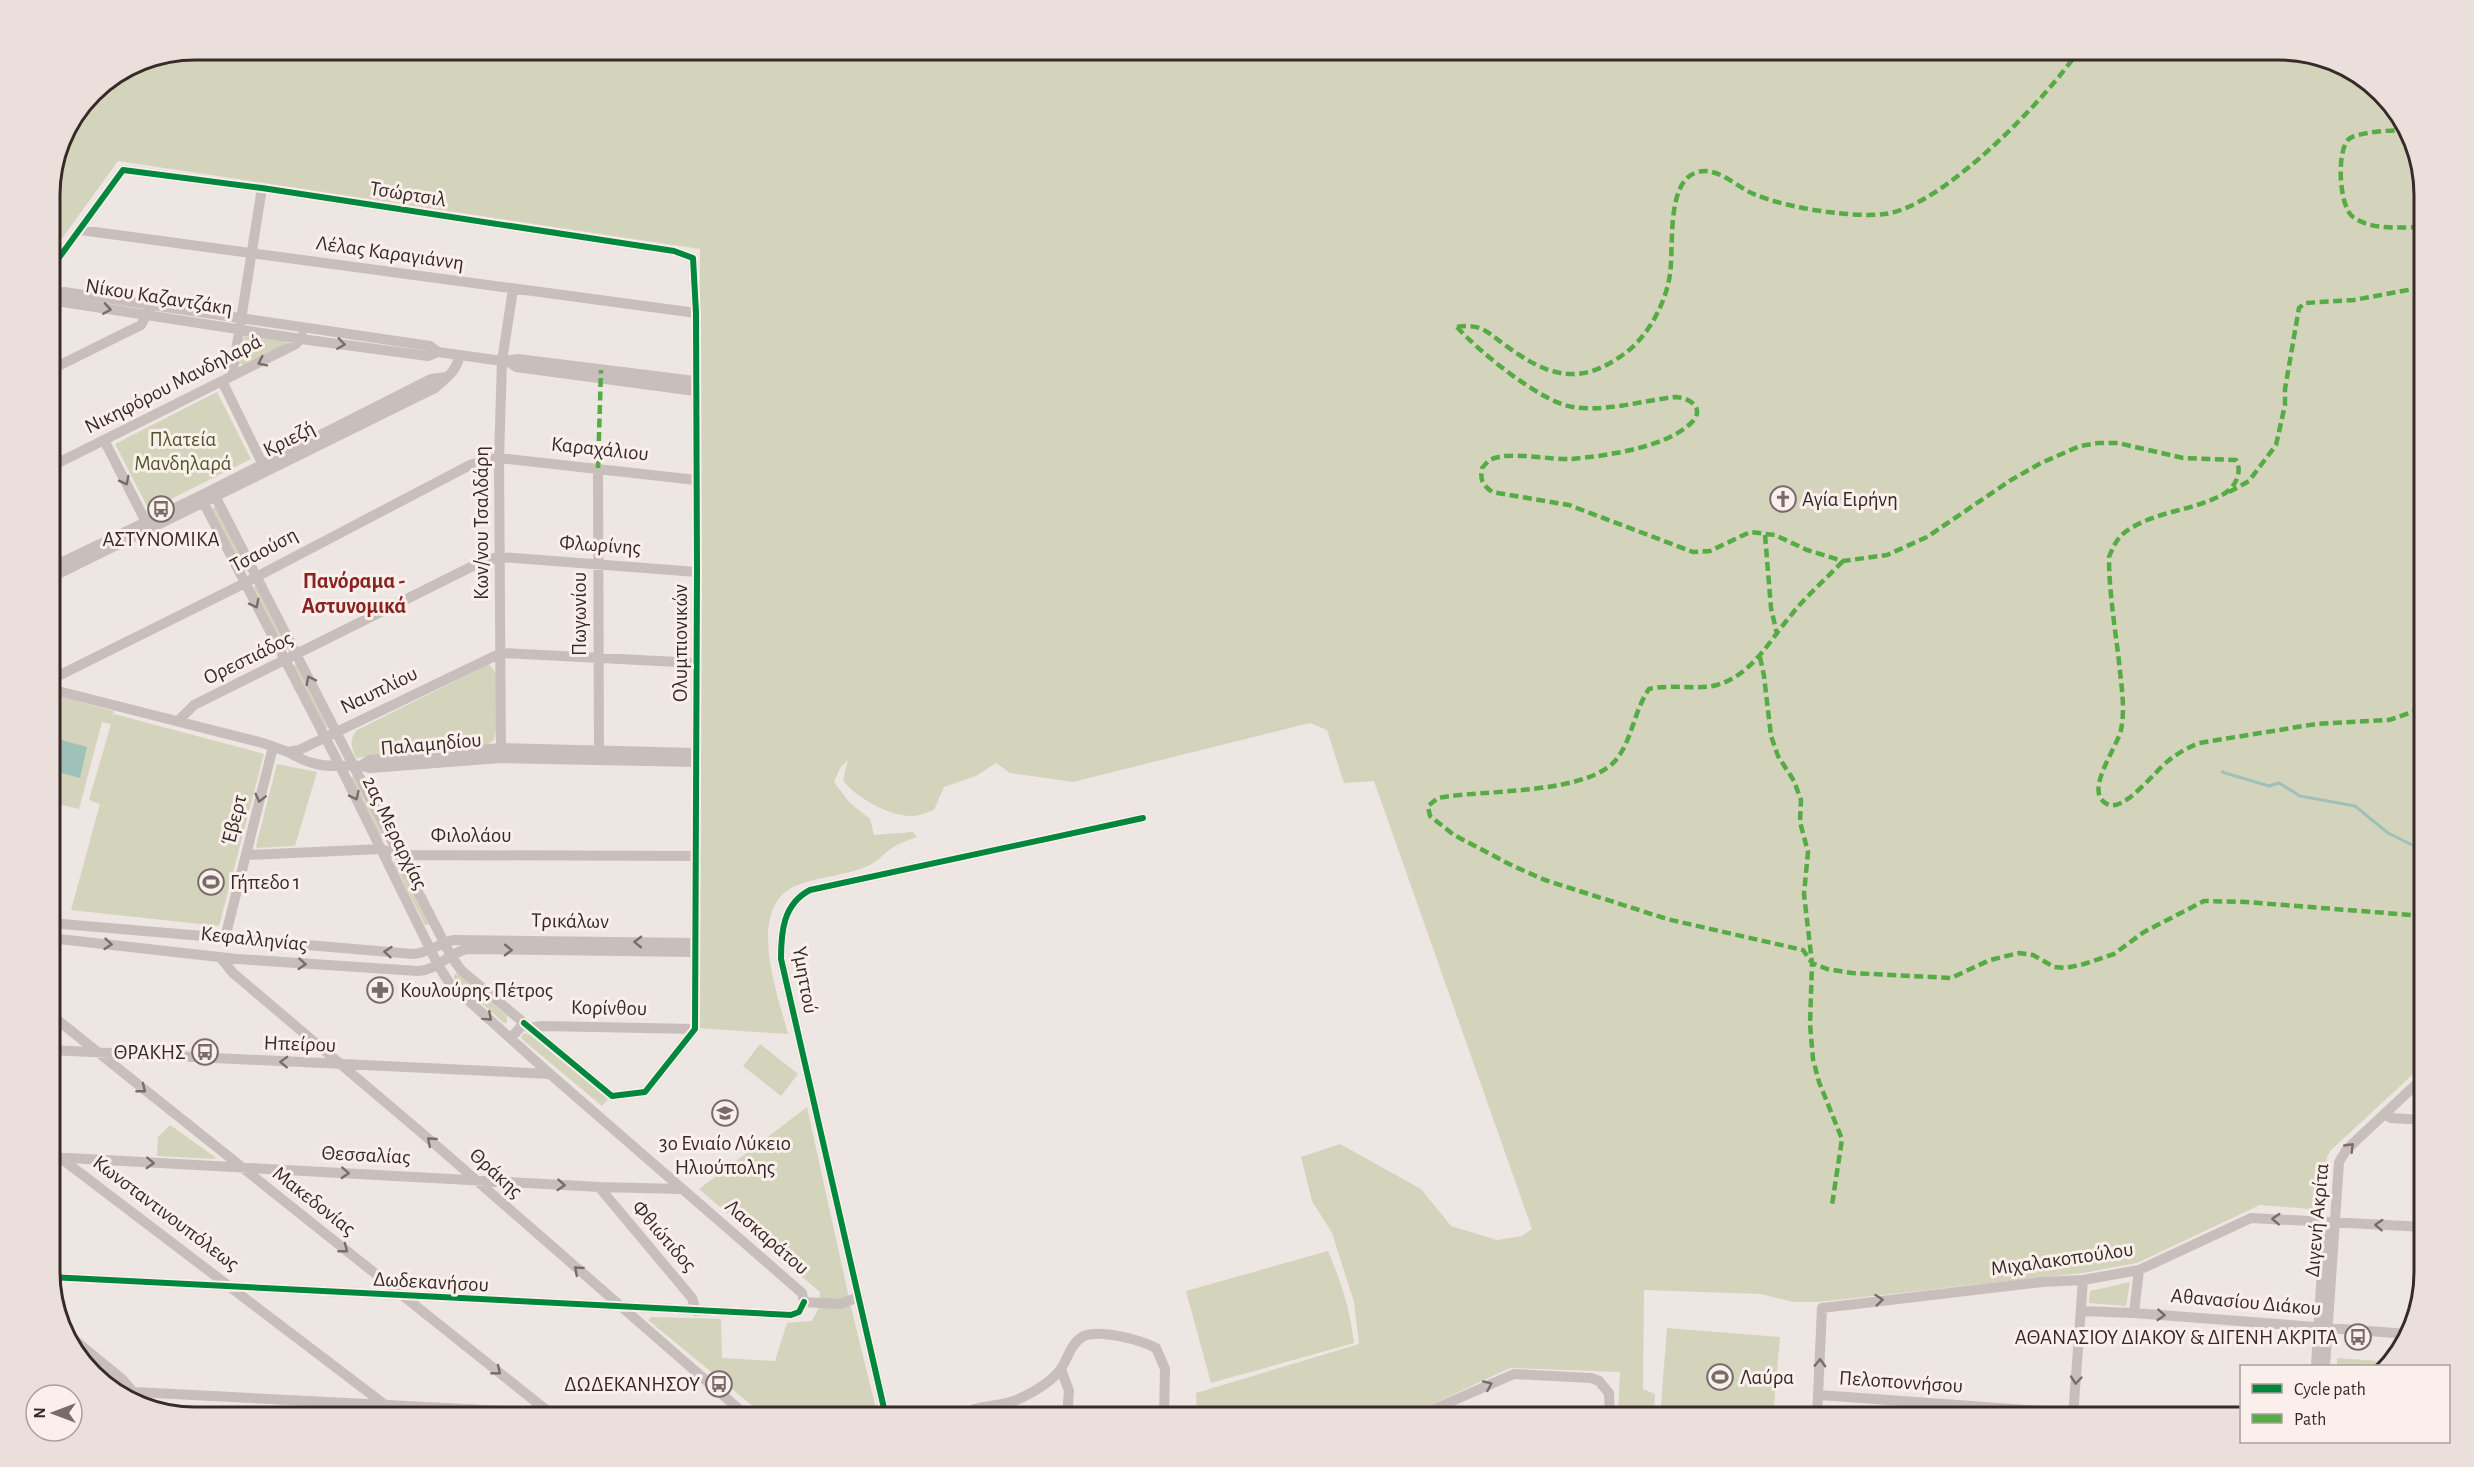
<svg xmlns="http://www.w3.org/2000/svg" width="2474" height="1467" font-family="'Alegreya Sans',sans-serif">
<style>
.green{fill:#d4d3bc}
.water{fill:#9ec1b9}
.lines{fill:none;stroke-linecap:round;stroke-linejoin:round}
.stream{stroke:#9ec1b9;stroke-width:3}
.minor{stroke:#c8bebb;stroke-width:10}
.quiet{stroke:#55ab44;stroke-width:4.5;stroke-dasharray:9 4.5;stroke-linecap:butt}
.cycleway-casing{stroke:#faefea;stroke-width:10}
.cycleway{stroke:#00873e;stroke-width:6}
.oneway{stroke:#796d6b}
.labels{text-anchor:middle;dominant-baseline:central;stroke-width:6;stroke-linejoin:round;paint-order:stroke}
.street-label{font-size:21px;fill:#382a29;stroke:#faefea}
.park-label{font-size:21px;fill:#51572c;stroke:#faefea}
.poi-label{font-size:21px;fill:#382a29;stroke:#faefea;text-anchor:start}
.neighbourhood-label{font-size:22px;font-weight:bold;fill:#8a2220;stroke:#faefea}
.rim{fill:none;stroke:#382a29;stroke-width:3}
</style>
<rect width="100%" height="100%" fill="#eee6e2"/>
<path class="green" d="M195 50H2279L2352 69 2405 122 2424 186V1064L2330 1151 2327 1157 2322 1210 2260 1205 2137 1263 2083 1273 1818 1302H1794L1760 1294 1644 1290 1643 1389 1655 1394 1654 1417H1618L1620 1372 1510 1368 1405 1417H1197L1196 1393 1359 1344 1354 1302 1332 1233 1312 1201 1301 1157 1340 1144 1421 1189 1451 1226 1497 1240 1522 1236 1532 1229 1374 781 1344 783 1327 730 1310 723 1073 782 1010 773 996 763 976 776 944 787 934 810C928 812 921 815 915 816 893 818 855 798 843 780L848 760 840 768 834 782 850 803 870 819 874 835 913 832 917 837C909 840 899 843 892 848 884 853 878 861 870 865 847 876 819 876 795 886 745 909 778 995 788 1034L698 1028 700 249 118 161 50 255V186L61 139 92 92 139 60Z
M245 334 286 339V344L243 365 238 362Z
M217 392 251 459 149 510 115 444Z
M216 507 248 569 247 571H244L212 508Z
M256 585 288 648 287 650H285L253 587Z
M296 664 328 727 327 728 325 729 293 666Z
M489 664 496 673 497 726 494 740 487 745 356 758C351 747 349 739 357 730Z
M50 694 114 711 112 719 114 714 264 754 219 926 71 910 100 804 89 800 111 724 102 722 79 809 50 802Z
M277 764 317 772 295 846 257 848 256 846Z
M353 776 385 839 384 840H382L350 778Z
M397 861 429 923 428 925H425L393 862Z
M457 973 507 1016V1023H504L454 979V975Z
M524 1033 530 1035 608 1099 602 1106 523 1040 521 1037Z
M760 1044 798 1074 781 1096 743 1066Z
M807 1107 851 1307 878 1417H766L648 1320 652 1317 721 1319 722 1358 775 1361 787 1323 811 1321C819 1312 819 1304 820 1292L699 1189Z
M170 1125 215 1157V1159L157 1156 158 1137Z
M1328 1251C1341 1282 1350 1309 1354 1343L1211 1383 1186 1291Z
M2130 1282 2126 1306 2089 1303 2090 1291Z
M1667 1328 1780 1337 1773 1417H1660Z
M2337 1358 2379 1361V1366H2337Z"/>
<path class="water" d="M50 737 87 747 80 778 50 770Z"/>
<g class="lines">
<path class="stream" d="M2222 772 2269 786 2279 783 2300 796 2355 806 2388 833 2424 851"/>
<path class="minor" d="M80 230 696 313
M50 270 123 170 262 188 674 251 693 258 696 313 697 572 695 1029 645 1092 612 1096 524 1023
M50 295 63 302 301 339 428 356 438 352
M51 295 64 292 430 346 438 352 502 361 518 359 695 381
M509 362 516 367 695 391
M50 370 141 325 149 310
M232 376 262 188
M222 381 265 469
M104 440 146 522
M50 467 296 344 302 336
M598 468 599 757
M212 490 451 956 461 970 524 1023 511 1038
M200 496 340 766 438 965 450 984 550 1074 802 1293 804 1302
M50 568 200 496 431 379 446 377
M50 578 435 388C447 377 456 372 460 355
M50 683 58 676 237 587 470 465 486 460 499 458 696 480
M50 689 263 743 288 752 299 750 501 653 697 663
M178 721 194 705 485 560 500 557 697 572
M288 752C305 762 320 767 340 766 351 766 359 764 370 768L501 758 697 762
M501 758 499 458 502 361 513 289
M362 765 370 760 501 748 697 753
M246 855 381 849 398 855 696 856
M50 923 413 954C429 953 439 943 454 940L696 943
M50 938 237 959 418 971C438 970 448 953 467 949L696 952
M225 938 273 747
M220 957 233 973 430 1140 748 1417
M50 1014 555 1417
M529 1028 542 1026 695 1029
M50 1050 550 1074
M2385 1114 2391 1118 2424 1120
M50 1150 401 1417
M50 1157 599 1187 681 1189
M599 1187 692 1298 696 1311
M50 1277 791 1315 799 1312 804 1302
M804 1302 840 1304 859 1297
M2081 1311 2134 1313 2408 1334
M2134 1313 2139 1270
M65 1332 122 1379 134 1393
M2316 1366 2325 1222
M2325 1366 2339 1162 2347 1149 2424 1077
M1061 1369 1069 1391 1067 1417
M115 1391 621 1417
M1819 1395 2125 1417
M886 1417 781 959C781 932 783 904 810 890L1143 818
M958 1417C980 1402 1001 1409 1023 1397 1037 1390 1051 1382 1060 1370 1068 1359 1071 1342 1084 1336 1100 1329 1141 1340 1156 1348L1165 1369 1164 1417
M1416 1417 1514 1374 1591 1378 1599 1381 1609 1393 1610 1417
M1817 1417 1822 1308 2043 1282 2083 1280 2139 1270 2251 1218 2424 1227
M2073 1417 2083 1280"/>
<path class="quiet" d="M2408 131C2397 129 2357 132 2349 139 2336 150 2339 207 2353 217 2372 231 2401 227 2424 227
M1457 327C1478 351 1542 403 1573 407 1605 412 1642 401 1674 397 1690 397 1707 409 1690 424 1664 448 1605 456 1571 459 1551 460 1509 451 1492 459 1488 460 1485 465 1482 468 1480 480 1482 484 1492 492L1569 505 1693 552 1710 551 1750 532 1775 535 1807 550 1843 561 1887 555 1927 537 2011 480 2041 463 2080 446 2098 443H2118L2183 458 2236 460C2243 473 2235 488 2222 495 2194 510 2159 511 2131 528 2119 535 2114 544 2109 557 2109 595 2116 633 2120 671 2122 691 2125 710 2121 730 2117 748 2083 792 2107 804 2124 813 2155 771 2168 761 2178 753 2187 748 2199 743L2316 724 2389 720 2424 708
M1457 327C1481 323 1487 332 1505 345 1547 376 1579 387 1624 354 1648 337 1666 303 1670 274 1674 248 1666 184 1695 173 1716 164 1737 188 1756 195 1788 208 1851 218 1885 214 1944 206 2047 98 2079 50
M598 468 601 370
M2229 492 2249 481 2276 445 2285 405V389L2299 308 2305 303 2354 300 2424 287
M1765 535 1771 608 1777 634
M1843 561C1826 579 1807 595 1792 614 1769 641 1753 674 1717 685 1699 690 1670 684 1649 689 1635 709 1633 735 1619 756 1593 796 1482 789 1438 798L1428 806 1430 816 1454 835 1513 866 1545 880 1667 919 1803 950 1812 963 1827 969 1852 973 1951 978 1990 960 2019 953 2033 955 2054 967 2066 968 2084 964 2114 954 2144 932 2204 901 2246 902 2424 916
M1760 657 1764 676 1771 736 1778 756 1794 781 1801 800 1800 822 1808 852 1804 894 1812 963 1810 1024 1813 1059 1819 1082 1842 1139 1832 1205"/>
<g class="cycleway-casing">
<path id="cycleway" d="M50 270 123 170 262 188 674 251 693 258 696 313 697 572 695 1029 645 1092 612 1096 524 1023
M50 1277 791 1315 799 1312 804 1302
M886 1417 781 959C781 932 783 904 810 890L1143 818"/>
</g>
<use href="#cycleway" class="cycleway"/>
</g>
<defs><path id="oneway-chevron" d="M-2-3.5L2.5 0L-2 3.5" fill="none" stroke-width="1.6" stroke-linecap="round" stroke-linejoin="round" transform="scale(1.5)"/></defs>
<g class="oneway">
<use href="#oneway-chevron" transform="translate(107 309) rotate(9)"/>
<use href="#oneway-chevron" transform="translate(341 344) rotate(8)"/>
<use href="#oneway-chevron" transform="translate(262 362) rotate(154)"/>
<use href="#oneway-chevron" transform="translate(125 481) rotate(63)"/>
<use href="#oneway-chevron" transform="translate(255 604) rotate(63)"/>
<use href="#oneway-chevron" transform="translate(310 680) rotate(-117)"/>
<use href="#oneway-chevron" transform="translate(355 796) rotate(64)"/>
<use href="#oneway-chevron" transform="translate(260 798) rotate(104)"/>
<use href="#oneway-chevron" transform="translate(638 942) rotate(-179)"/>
<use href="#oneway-chevron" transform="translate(108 944) rotate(5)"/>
<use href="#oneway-chevron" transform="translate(508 950) rotate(1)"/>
<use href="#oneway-chevron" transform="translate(388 952) rotate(-175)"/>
<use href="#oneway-chevron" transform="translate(302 964) rotate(5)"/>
<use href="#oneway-chevron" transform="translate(488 1017) rotate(42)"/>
<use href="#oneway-chevron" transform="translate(284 1062) rotate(-178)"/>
<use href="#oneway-chevron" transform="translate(142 1089) rotate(38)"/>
<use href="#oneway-chevron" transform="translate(431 1141) rotate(-139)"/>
<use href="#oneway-chevron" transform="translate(2350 1147) rotate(-46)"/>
<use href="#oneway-chevron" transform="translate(150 1163) rotate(3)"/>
<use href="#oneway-chevron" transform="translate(345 1173) rotate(3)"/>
<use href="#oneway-chevron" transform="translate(561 1185) rotate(4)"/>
<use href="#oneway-chevron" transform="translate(2276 1219) rotate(-177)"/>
<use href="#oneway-chevron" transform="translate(2379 1225) rotate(-177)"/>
<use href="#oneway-chevron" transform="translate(344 1249) rotate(38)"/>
<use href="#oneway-chevron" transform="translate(578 1270) rotate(-139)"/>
<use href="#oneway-chevron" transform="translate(1879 1300) rotate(-6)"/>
<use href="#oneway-chevron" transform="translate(2161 1315) rotate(4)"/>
<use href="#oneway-chevron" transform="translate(1820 1363) rotate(-88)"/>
<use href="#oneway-chevron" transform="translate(497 1371) rotate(39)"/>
<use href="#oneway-chevron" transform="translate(2076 1380) rotate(95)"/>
<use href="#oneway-chevron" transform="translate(1488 1385) rotate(-24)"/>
</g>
<defs>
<g id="church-ring" transform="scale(1.35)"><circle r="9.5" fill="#faefea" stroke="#786c6a" stroke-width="1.5"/><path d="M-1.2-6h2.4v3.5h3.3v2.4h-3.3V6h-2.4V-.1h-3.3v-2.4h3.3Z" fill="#786c6a"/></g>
<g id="bus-ring" transform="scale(1.35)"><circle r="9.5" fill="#faefea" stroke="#786c6a" stroke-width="1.5"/><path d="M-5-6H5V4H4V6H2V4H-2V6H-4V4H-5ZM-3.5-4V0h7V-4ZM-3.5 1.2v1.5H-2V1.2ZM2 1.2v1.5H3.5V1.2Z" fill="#786c6a"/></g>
<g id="stadium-ring" transform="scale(1.35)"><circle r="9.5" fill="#faefea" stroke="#786c6a" stroke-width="1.5"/><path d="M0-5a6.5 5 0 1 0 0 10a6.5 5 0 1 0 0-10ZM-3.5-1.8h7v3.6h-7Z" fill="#786c6a"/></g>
<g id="pharmacy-ring" transform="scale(1.35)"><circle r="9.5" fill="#faefea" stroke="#786c6a" stroke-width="1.5"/><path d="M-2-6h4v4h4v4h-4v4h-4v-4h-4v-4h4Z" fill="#786c6a"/></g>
<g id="school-ring" transform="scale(1.35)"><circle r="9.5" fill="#faefea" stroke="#786c6a" stroke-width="1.5"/><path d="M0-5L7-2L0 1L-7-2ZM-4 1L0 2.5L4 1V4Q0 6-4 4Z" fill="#786c6a"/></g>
</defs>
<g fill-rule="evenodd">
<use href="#church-ring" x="1783" y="499"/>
<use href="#bus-ring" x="161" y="509"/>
<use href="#stadium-ring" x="211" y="882"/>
<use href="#pharmacy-ring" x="380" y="990"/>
<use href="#bus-ring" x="205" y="1052"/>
<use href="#school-ring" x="725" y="1113"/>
<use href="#bus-ring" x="2358" y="1337"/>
<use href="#stadium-ring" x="1720" y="1377"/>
<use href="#bus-ring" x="719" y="1384"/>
</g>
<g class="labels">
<g class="street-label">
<text transform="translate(408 194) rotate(9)">Τσώρτσιλ</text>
<text transform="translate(390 253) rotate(8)">Λέλας Καραγιάννη</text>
<text transform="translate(159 297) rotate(9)">Νίκου Καζαντζάκη</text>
<text transform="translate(173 384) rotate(-27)">Νικηφόρου Μανδηλαρά</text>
<text transform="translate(289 439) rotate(-27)">Κριεζή</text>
<text transform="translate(600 449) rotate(6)">Καραχάλιου</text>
<text transform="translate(481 523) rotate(-90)">Κων/νου Τσαλδάρη</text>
<text transform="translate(600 545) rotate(4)">Φλωρίνης</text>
<text transform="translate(264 550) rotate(-28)">Τσαούση</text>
<text transform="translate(579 614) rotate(-90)">Πωγωνίου</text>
<text transform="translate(680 643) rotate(-90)">Ολυμπιονικών</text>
<text transform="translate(248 658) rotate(-26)">Ορεστιάδος</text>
<text transform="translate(379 690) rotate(-26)">Ναυπλίου</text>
<text transform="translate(431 744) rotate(-5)">Παλαμηδίου</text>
<text transform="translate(234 820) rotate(-76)">Έβερτ</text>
<text transform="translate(395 833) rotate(64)">2ας Μεραρχίας</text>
<text x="471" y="835">Φιλολάου</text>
<text transform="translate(570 921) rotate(1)">Τρικάλων</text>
<text transform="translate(254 939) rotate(6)">Κεφαλληνίας</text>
<text transform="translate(805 980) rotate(80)">Υμηττού</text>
<text transform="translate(609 1008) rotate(1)">Κορίνθου</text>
<text transform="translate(300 1044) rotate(2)">Ηπείρου</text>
<text transform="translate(366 1155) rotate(3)">Θεσσαλίας</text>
<text transform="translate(496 1173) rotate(42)">Θράκης</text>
<text transform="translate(314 1201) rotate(38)">Μακεδονίας</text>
<text transform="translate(166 1213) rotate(37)">Κωνσταντινουπόλεως</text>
<text transform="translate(2317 1220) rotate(-85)">Διγενή Ακρίτα</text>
<text transform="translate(664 1236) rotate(49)">Φθιώτιδος</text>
<text transform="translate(767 1237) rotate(41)">Λασκαράτου</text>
<text transform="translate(2062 1259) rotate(-8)">Μιχαλακοπούλου</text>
<text transform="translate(431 1282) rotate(3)">Δωδεκανήσου</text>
<text transform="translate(2246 1302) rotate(5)">Αθανασίου Διάκου</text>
<text transform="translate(1901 1382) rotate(4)">Πελοποννήσου</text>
</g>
<g class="park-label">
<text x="183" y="439">Πλατεία<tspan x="183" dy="24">Μανδηλαρά</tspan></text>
</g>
<g class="poi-label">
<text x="1802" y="499">Αγία Ειρήνη</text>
<text x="161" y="539" text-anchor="middle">ΑΣΤΥΝΟΜΙΚΑ</text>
<text x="230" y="882">Γήπεδο 1</text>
<text x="400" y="990">Κουλούρης Πέτρος</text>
<text x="186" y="1052" text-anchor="end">ΘΡΑΚΗΣ</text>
<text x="725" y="1143" text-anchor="middle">3ο Ενιαίο Λύκειο<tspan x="725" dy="24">Ηλιούπολης</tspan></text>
<text x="2338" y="1337" text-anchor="end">ΑΘΑΝΑΣΙΟΥ ΔΙΑΚΟΥ &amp; ΔΙΓΕΝΗ ΑΚΡΙΤΑ</text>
<text x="1740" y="1377">Λαύρα</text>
<text x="700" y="1384" text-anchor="end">ΔΩΔΕΚΑΝΗΣΟΥ</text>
</g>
<g class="neighbourhood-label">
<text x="354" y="581">Πανόραμα -<tspan x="354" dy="25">Αστυνομικά</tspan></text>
</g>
</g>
<path d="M0 0H2474V1467H0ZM195 60H2279A135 135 0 0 1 2414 195V1272A135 135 0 0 1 2279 1407H195A135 135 0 0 1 60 1272V195A135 135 0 0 1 195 60Z" fill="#eadfdb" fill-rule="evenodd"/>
<path class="rim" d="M195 60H2279A135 135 0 0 1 2414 195V1272A135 135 0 0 1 2279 1407H195A135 135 0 0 1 60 1272V195A135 135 0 0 1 195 60Z"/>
<rect x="2240" y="1365" width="210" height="78" fill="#faefea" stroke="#aca09d" stroke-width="1.5"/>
<rect x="2252" y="1384" width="30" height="9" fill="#00873e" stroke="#aca09d" stroke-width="1.5"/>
<text x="2294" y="1395" font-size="18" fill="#382a29">Cycle path</text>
<rect x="2252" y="1414" width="30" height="9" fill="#55ab44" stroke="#aca09d" stroke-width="1.5"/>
<text x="2294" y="1425" font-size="18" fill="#382a29">Path</text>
<g transform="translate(54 1413) rotate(270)"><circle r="28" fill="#faefea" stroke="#aca09d" stroke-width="1.5"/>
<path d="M0-4.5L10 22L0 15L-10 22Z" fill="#786c6a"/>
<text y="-9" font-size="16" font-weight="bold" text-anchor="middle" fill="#382a29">N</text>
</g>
</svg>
